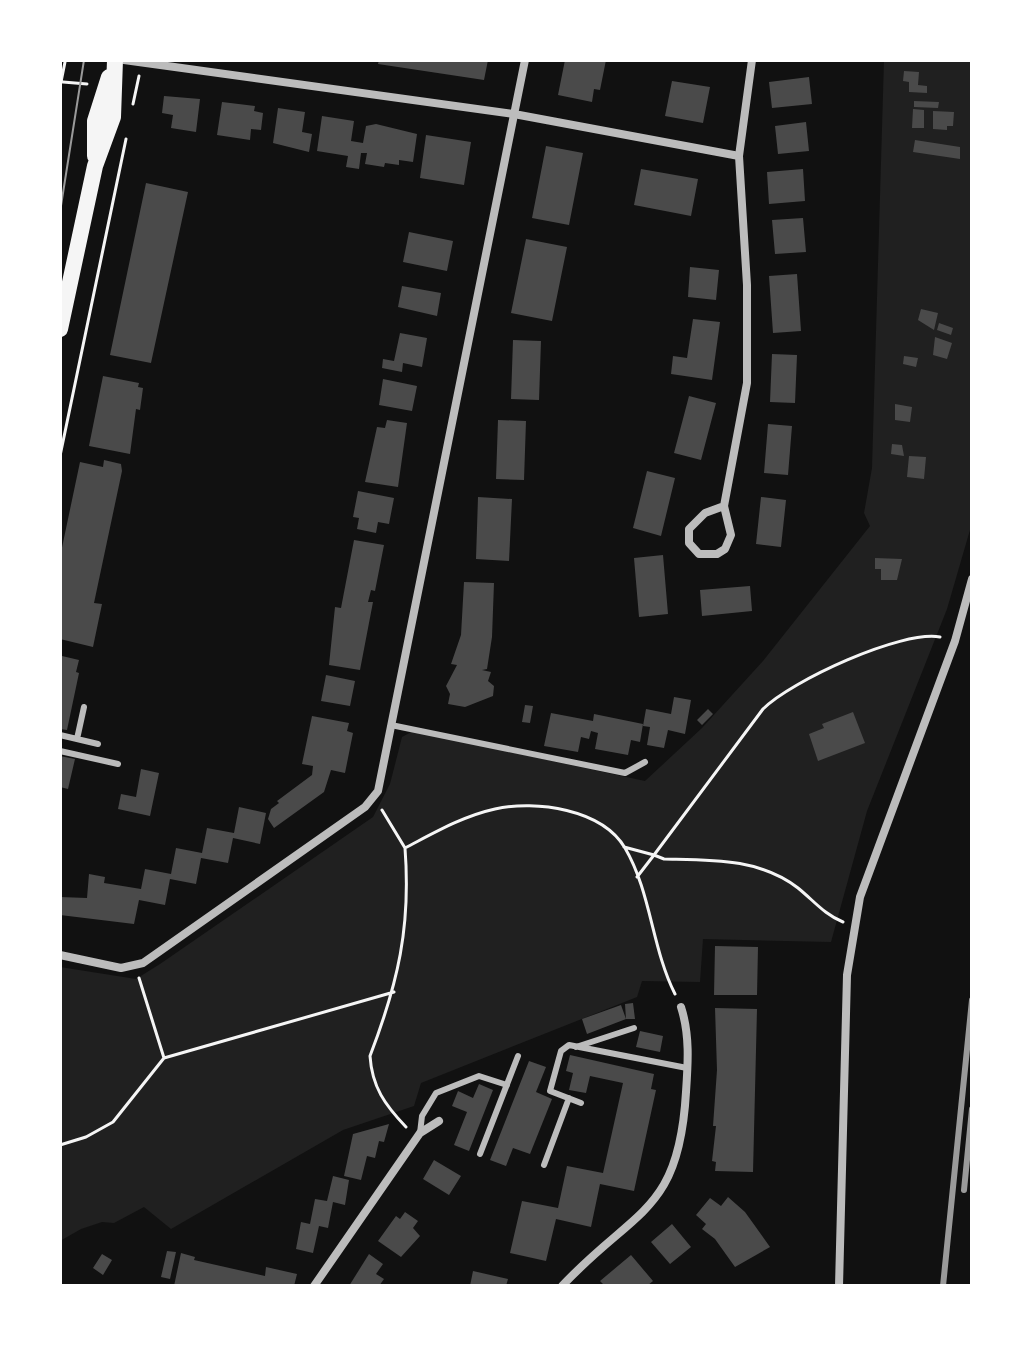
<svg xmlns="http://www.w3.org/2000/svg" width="1032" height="1346" font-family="'Archivo Narrow',sans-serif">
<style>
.green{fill:#202020}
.building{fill:#4a4a4a}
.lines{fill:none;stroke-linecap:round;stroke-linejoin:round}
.path{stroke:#f5f5f5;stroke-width:3}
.service{stroke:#bcbcbc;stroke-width:6}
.minor{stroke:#bcbcbc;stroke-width:8}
.secondary{stroke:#f5f5f5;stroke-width:16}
.tram{stroke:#9a9a9a;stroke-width:2}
.rail{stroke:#9a9a9a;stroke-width:6}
</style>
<rect width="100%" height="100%" fill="#111"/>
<path class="green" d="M884 60H972V523L947 609 867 811 831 942 703 939 700 982 642 981 637 997 421 1083 414 1106 343 1130 171 1229 144 1207 114 1223 102 1222 81 1229 60 1241V967L136 979 160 964 373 817 390 784 402 737 413 731 645 781 702 728 763 661 870 526 864 513 872 468Z"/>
<path class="building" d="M379 60H488L484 80 378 64Z
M565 60H606L600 90 594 89 592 102 558 95Z
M904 71 919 72 918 85 927 86V93L909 92V82L903 81Z
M809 77 812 104 772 108 769 82Z
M672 81 710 87 703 123 665 116Z
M164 96 200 99 196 132 171 128 173 115 162 113Z
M914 101 939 102 938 108 914 107Z
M222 102 255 106 254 111 263 113 261 130 251 129 250 140 217 135Z
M278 108 305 112 302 132 312 134 309 152 273 143Z
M913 109 924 110V128H912Z
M933 111 954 112 953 126H947V130L933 129Z
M322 116 354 121 351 141 363 143 366 126 376 124 417 134 413 162 399 160V165L385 163 384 167 365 164 367 153H361L359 169 346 167 348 156 317 151Z
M806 122 809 151 778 154 775 126Z
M426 135 471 142 464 185 420 178Z
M915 140 960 147V159L913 152Z
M546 146 583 153 569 225 532 218Z
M641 169 698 179 691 216 634 205Z
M803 169 805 201 769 204 767 172Z
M146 183 188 192 151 363 110 355Z
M803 218 806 252 775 254 772 220Z
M409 232 453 241 447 271 403 262Z
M526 239 567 247 552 321 511 313Z
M690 267 719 270 716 300 688 297Z
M797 274 801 331 773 333 769 276Z
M402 286 441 293 437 316 398 307Z
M921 309 938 313 934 330 918 320Z
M693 319 720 322 712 380 671 374 673 356 687 358Z
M939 323 953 328 951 335 937 330Z
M400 333 427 338 422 367 403 363 402 372 382 368 383 359 394 361Z
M935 337 952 343 947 359 933 355Z
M513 340 541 341 539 400 511 399Z
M772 354 797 355 795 403 770 402Z
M904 356 918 358 916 367 903 364Z
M103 376 139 383 138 387 143 388 140 410 136 409 130 454 89 446Z
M383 379 417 386 412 411 379 405Z
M689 396 716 403 701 460 674 453Z
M895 404 912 407 910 422 895 420Z
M387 420 407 423 398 487 365 482 377 427 385 428Z
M498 420 526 421 524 480 496 479Z
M768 424 792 426 788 475 764 473Z
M892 444 902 445 904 456 891 454Z
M909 456 926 457 924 479 907 477Z
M104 460 121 464 122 471 94 603 102 604 93 647 60 639V557L80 462 103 467Z
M647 471 675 478 661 536 633 528Z
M358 491 394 498 389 524 378 522 376 533 357 529 359 518 353 517Z
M478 497 512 499 509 561 476 559Z
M761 497 786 500 781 547 756 544Z
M354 540 384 545 375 591 371 590 368 602H373L360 670 329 665 335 607 341 608Z
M663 555 668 614 639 617 634 558Z
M875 558 902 559 897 580H881V569H875Z
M464 582 494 583 492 637 487 669 482 670 491 672 488 681 494 686 493 696 465 707 448 704 450 694 446 686 457 665 451 664 461 635Z
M750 586 752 611 702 616 700 590Z
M62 656 79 660 76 672 79 673 67 730 60 729Z
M326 675 355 681 350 706 321 701Z
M674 697 691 700 685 734 668 730 664 748 647 745 650 727 643 726 646 709 671 714Z
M525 705 533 706 530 723 522 722Z
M708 709 713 714 702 725 697 720Z
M853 712 865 743 818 761 809 734 824 728 822 724Z
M551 713 593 721 594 714 643 724 640 742 631 740 628 755 595 749 598 733 591 731 589 739 581 737 578 752 544 746Z
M312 716 349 723 347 731 353 733 345 773 331 770 324 792 274 828 268 819 271 809 279 803 277 801 312 775 313 766 302 764Z
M60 756 75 759 68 789 60 787Z
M141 769 159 773 150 816 118 809 121 794 136 797Z
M239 807 266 813 260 844 233 838 228 863 201 858 196 884 170 879 165 905 139 900 134 924 60 915V897L87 898 89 874 105 877 104 883 141 889 145 869 171 874 176 848 202 853 207 828 234 833Z
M715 946 758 947 757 995H714Z
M633 1003 635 1019H626L625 1004Z
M621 1005 626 1019 587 1034 582 1019Z
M715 1008 757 1009 753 1172 715 1171 716 1162 712 1161 716 1126H713L717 1070Z
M640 1031 663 1036 660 1052 636 1047Z
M570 1055 654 1074 651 1089 656 1090 634 1191 600 1184 591 1227 556 1219 546 1261 510 1253 522 1201 558 1208 567 1166 603 1173 623 1083 590 1076 586 1093 569 1090 573 1073 566 1071Z
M529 1061 546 1067 536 1092 552 1099 530 1154 513 1148 506 1166 490 1160Z
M479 1084 493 1090 469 1151 454 1145 467 1112 452 1106 458 1091 473 1098Z
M389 1124 384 1142 379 1141 375 1158 367 1156 361 1180 344 1176 353 1134Z
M434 1160 461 1176 449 1195 423 1179Z
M333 1176 349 1180 345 1205 333 1202 328 1228 319 1226 313 1253 296 1249 301 1222 310 1224 315 1199 327 1201Z
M728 1197 745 1212 770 1247 735 1267 715 1239 702 1229 706 1224 696 1215 710 1198 721 1206Z
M405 1212 418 1221 413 1228 420 1236 401 1257 378 1241 396 1216 400 1219Z
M672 1224 691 1247 670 1264 651 1242Z
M167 1251 176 1252 170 1279 161 1277Z
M181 1253 195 1257 194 1260 265 1276 266 1267 297 1274 294 1286H174Z
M102 1254 112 1260 103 1275 93 1268Z
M369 1254 383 1264 376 1274 384 1279 379 1286H349Z
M631 1255 653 1281 647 1286H605L600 1281Z
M473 1271 508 1279 506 1286H470Z"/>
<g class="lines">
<path class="path" d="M63 82 87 84
M60 87 65 62
M133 104 139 76
M60 456 126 139
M382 810 405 848
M624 847 654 855 763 709C791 681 901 630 940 637
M637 877 654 855 664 859C711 860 759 858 798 888 814 901 825 915 843 922
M139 978 164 1058
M406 1127C385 1105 372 1087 370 1056 398 983 411 927 405 848 434 833 463 816 495 809 536 800 602 809 625 848 651 892 652 949 675 994
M60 1145 86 1137 113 1122 164 1058 394 992"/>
<path class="service" d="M391 725 625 773 645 762
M60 735 98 744
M77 739 84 707
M60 751 118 764
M576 1047 634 1028
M581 1103 550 1091 561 1051 569 1045 687 1068
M420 1133 422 1116 436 1093 479 1076 507 1085
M480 1154 518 1056
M544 1165 569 1098"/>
<path class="minor" d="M124 60 514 114 739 156
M724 506 705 513 689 529V543L699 554H717L725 549 731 535 724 506 747 383V285L739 156 752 60
M60 955 121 968 143 963 365 807 378 791 525 60
M314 1286 420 1133 439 1121
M562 1286C635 1208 679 1214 686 1092 688 1063 690 1035 681 1007
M839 1286 847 975 860 897 955 641 972 579"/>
<path class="secondary" d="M95 156V121L109 77
M60 329 95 166 113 117 115 60"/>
<path class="tram" d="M60 212 84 60"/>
<path class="rail" d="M964 1190 972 1109
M943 1286 972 1000"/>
</g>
<rect width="1032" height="1346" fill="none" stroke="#ffffff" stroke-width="124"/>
</svg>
